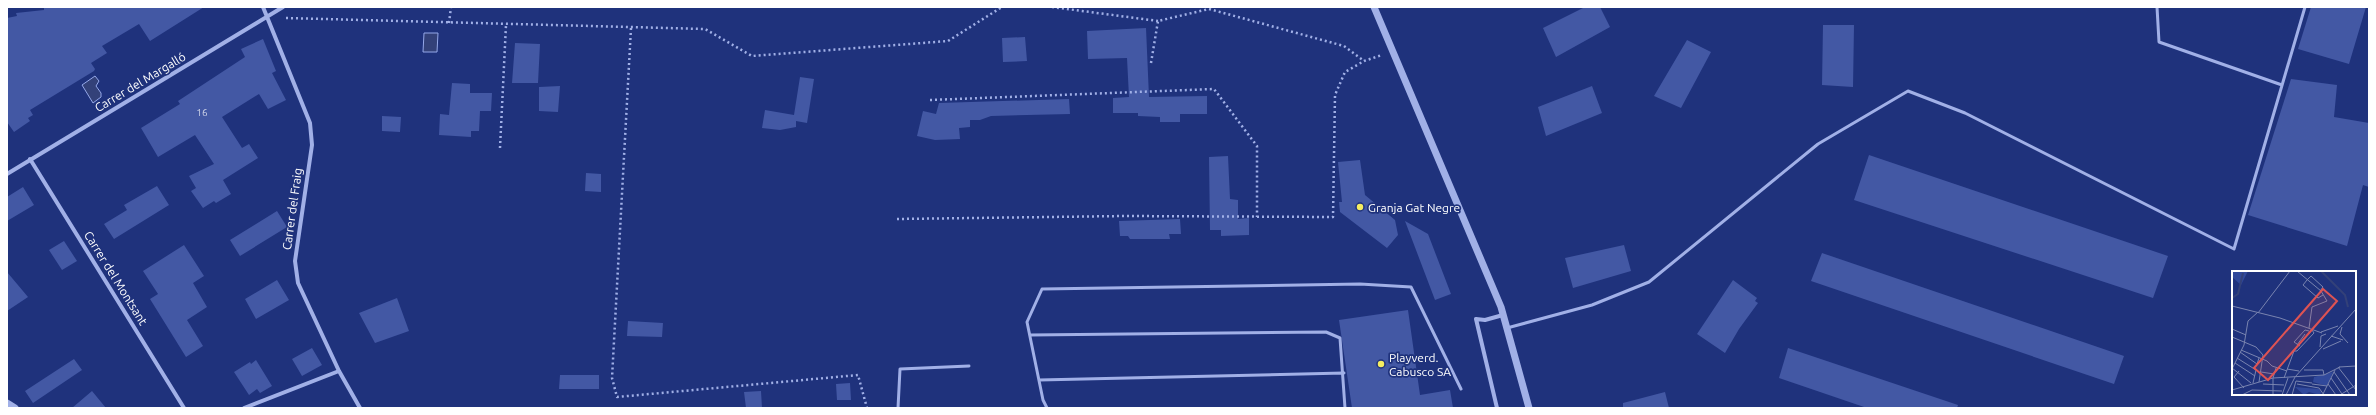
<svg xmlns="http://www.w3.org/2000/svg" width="2376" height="415" font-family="Ubuntu,sans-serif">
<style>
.water{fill:#334179;stroke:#95a8e9}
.building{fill:#4358a4}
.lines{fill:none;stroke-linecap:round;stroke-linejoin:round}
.path{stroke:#a1b0e7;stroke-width:2.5;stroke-dasharray:2 3;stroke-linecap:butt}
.service{stroke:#a1b0e7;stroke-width:3}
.minor{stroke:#a1b0e7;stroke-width:4}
.tertiary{stroke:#a1b0e7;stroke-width:7}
.poi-dot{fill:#f5ed61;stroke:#1f327c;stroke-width:1.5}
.labels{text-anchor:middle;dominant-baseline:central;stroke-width:3.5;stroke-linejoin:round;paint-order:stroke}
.number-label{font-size:10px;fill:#d0d5e8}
.street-label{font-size:12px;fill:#fff;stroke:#1f327c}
.poi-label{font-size:12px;fill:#fff;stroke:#1f327c;text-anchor:start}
.inset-river{fill:none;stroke:#334179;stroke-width:2}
.inset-road{fill:none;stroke:#7984b0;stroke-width:1}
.view{fill:#de5353;fill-opacity:0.15;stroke:#de5353;stroke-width:2}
.inset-edge{fill:none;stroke:#fff;stroke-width:2}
</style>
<rect width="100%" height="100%" fill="#1f327c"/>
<path class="water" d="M424 33H438L437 52H423Z
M95 76 99 81 96 86 101 93V97L93 103 82 85Z"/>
<path class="building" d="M44 7H204L150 41 139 24 102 46 107 53 91 63 95 69 94 71 30 110 33 115 28 118 30 121 14 132 7 122V18L17 16 16 13 44 10Z
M1585 7H1600L1610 27 1556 57 1543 28Z
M2311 7H2366L2349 64 2298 49Z
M1823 25H1854L1853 87 1822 85Z
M1146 28 1149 97 1207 96V114H1180V122H1160V117L1138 116V113H1113V98L1129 97 1127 58 1088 59 1087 31Z
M1025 37 1027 61 1003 62 1002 38Z
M263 39 276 71 272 73 286 100 268 109 259 94 222 117 242 148 249 144 258 158 223 180 231 194 216 203 214 201 203 208 191 191 196 188 189 176 214 164 195 135 158 157 141 128 180 104 178 101 245 57 241 49Z
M1687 40 1711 52 1681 108 1654 96Z
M515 43 540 44 538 83H512Z
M800 77 814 79 807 123 796 121V127L780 130 762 128 765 110 794 115Z
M2291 79 2337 85 2334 117 2369 123V187L2363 185 2347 246 2248 215Z
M452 83 470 84V93H492L491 111H480L479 131H471V137L439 135 440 114 449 115Z
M560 86 558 112 539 111V87Z
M1592 86 1602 113 1546 136 1538 107Z
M1069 99 1070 114 991 116 980 120H970V127L959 128 960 139 935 140 917 136 923 111 936 114 939 103Z
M382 116 401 117 400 132 382 131Z
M1869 155 2168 256 2153 298 1854 200Z
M1228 156 1230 199 1238 200V219L1249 218V235L1221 236V230H1210L1209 157Z
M1360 160 1365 195 1395 220 1398 235 1387 248 1340 212 1339 202H1342L1338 162Z
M586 173 601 174V192L585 191Z
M157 186 169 205 114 239 104 224 127 210 124 205Z
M23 187 34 205 7 221V197Z
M277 211 287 227 240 256 230 240Z
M1180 219 1181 234H1169L1170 239H1130L1128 236H1120L1119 221Z
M1405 221 1428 234 1451 294 1435 300Z
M64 241 77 261 62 270 49 250Z
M184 245 204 276 193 283 207 307 187 320 203 346 186 357 150 299 158 294 143 271Z
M1624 245 1631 271 1573 288 1565 258Z
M1822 253 2124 356 2114 384 1811 281Z
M7 272 28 297 7 311Z
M277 280 289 300 256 319 245 299Z
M1733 280 1757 298 1755 301 1758 303 1739 329 1725 353 1697 334Z
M397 298 409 331 375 343 359 313Z
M1408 310 1420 395 1450 390 1453 408H1352L1339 320Z
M628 321 663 323 662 337 627 336Z
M312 348 322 365 302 376 292 359Z
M1788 348 1958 405 1957 408H1867L1779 378Z
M74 359 82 370 33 403 25 391Z
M256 360 272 386 260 393 257 389 249 395 234 372 250 362 251 364Z
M560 375H599V389H559Z
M850 383 851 400H837L836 384Z
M92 391 106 408H72Z
M761 391 762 408H746L744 392Z
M1665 392 1669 408H1623V403Z"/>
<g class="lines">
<path class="path" d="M1052 7 1158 21
M286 18 705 29 752 56 948 41 1002 7
M449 23 451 7
M631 28 612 378 617 397 858 375 867 408
M1151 63 1158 21 1209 9 1344 46 1364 61
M930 100 1214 89 1257 146V217
M500 148 506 25
M897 219 1125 216 1333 217 1335 95 1345 72 1364 61 1382 55"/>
<path class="service" d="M2157 7 2159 42 2282 85
M1507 328 1592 305 1649 282 1818 144 1908 91 1965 113 2234 249 2305 7
M1030 335 1326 332 1340 338 1345 408
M1039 380 1344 373
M898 408 900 369 969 366
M1047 408 1043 400 1027 322 1042 289 1360 284 1411 287 1461 389"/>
<path class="minor" d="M263 7 310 123 312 145 295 261 298 283 339 371 360 408
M30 159 184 408
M7 174 283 7
M244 408 339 371
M1497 408 1476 319 1485 320 1503 315"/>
<path class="tertiary" d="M1374 7 1501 307 1529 408
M7 403 15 408"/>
</g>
<g class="poi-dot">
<circle cx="1360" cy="207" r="4"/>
<circle cx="1381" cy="364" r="4"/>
</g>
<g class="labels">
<g class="number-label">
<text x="202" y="112">16</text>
</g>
<g class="street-label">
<text transform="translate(140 82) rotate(-31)">Carrer del Margalló</text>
<text transform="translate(292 209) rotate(-82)">Carrer del Fraig</text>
<text transform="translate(116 278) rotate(58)">Carrer del Montsant</text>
</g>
<g class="poi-label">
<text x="1368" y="207">Granja Gat Negre</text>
<text x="1389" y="357">Playverd.<tspan x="1389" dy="14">Cabusco SA</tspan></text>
</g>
</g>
<g transform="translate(2232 271)">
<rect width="124" height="124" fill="#1f327c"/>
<path d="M0 0H16L9 14 0 6ZM101 101 95 115 81 111 82 106ZM63 116 87 118 89 121 88 124 77 121 72 124Z" fill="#31499b"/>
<path class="inset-river" d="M89 0 113 24 116 36M0 27 6 23 11 2"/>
<path class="inset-road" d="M65 0 89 20 95 30 80 36 77 57M75 9 71 14 86 27 91 24M75 9 79 5 91 16 88 20M0 35 48 47 90 62M26 42 58 0M110 56 108 63 116 72M0 58 14 64M89 61 106 55M99 65 111 69M0 66 24 76 31 84 27 111M65 74 73 63M68 75 62 71 73 59 77 60M88 76 89 65 94 63M91 78 109 70M9 79 35 90 40 95 55 100M8 81 25 93 27 87M5 87 24 99 21 112M3 92 23 105M106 96 124 119M107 96 124 95M0 97 19 112M0 98 12 74 16 50 26 41M55 98 67 100M72 99H91L92 104M7 100 2 106 12 117M29 101 42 103M102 101 118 124M52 107 62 80H65L82 62 80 59M99 107 110 123M31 113 52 114M65 113 87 117 92 124M80 113 95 115M96 113 104 124M0 119 41 107 92 104 108 96M91 123 103 99M10 124 20 119 50 120M41 124V107L44 97M50 124 56 107M54 124 63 106 124 38M60 124 64 110 80 112M108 124 124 114"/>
<path class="view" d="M91 18 105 30 36 109 22 97Z"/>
<rect width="124" height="124" class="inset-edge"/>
</g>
<rect width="2376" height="415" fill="none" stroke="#ffffff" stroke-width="16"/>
</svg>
